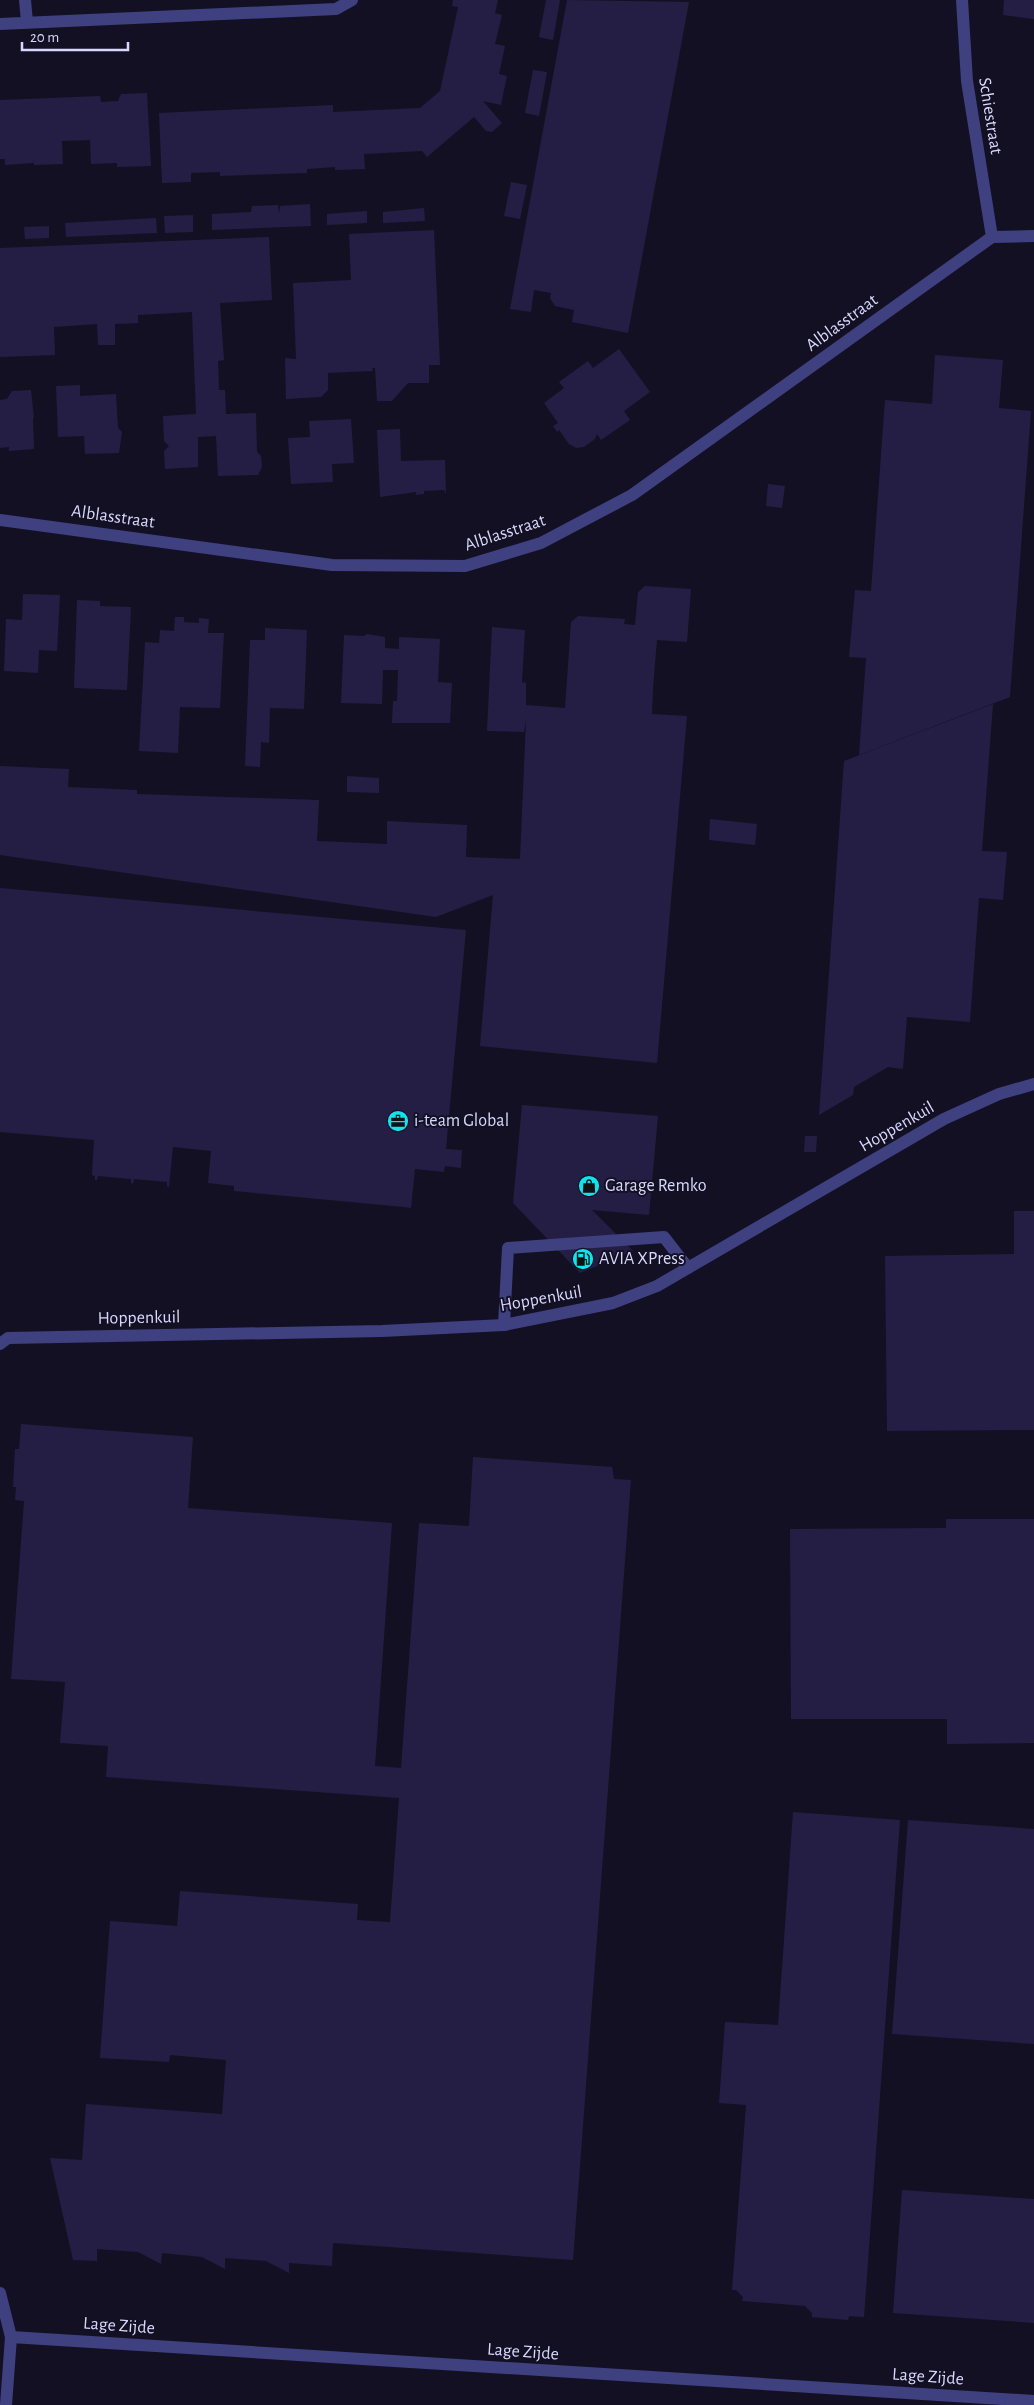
<svg xmlns="http://www.w3.org/2000/svg" width="1034" height="2405" font-family="'Alegreya Sans',sans-serif">
<style>
.building{fill:#241e44}
.lines{fill:none;stroke-linecap:round;stroke-linejoin:round}
.service{stroke:#3f4080;stroke-width:12}
.minor{stroke:#3f4080;stroke-width:12}
.tertiary{stroke:#3f4080;stroke-width:12}
.labels{text-anchor:middle;dominant-baseline:central;stroke-width:4;stroke-linejoin:round;paint-order:stroke}
.street-label{font-size:18px;fill:#d9d7fc;stroke:#131024}
.poi-label{font-size:18px;fill:#d9d7fc;stroke:#131024;text-anchor:start}
</style>
<rect width="100%" height="100%" fill="#131024"/>
<path class="building" d="M453 0H498L495 13 502 15 495 44 505 46 499 74 507 76 501 105 483 101 502 123 492 132 486 131 474 117 427 157 422 151 364 154 365 169 335 170V167L307 169V173L220 176V172L191 173V182L162 183 159 113 333 105V112L420 108 440 91 458 7 452 6Z
M546 0H560L553 40 539 37Z
M567 0 689 2 628 333 572 322 574 310 555 306 550 298 551 293 534 290 531 312 510 309Z
M1004 0H1034V19L1003 15Z
M533 70 547 72 539 116 525 113Z
M147 93 151 166 117 167V163L91 164 90 140 62 141 63 164 34 165 33 159V163L5 165V159H0V100L100 96 101 102 118 101 121 94Z
M511 182 527 185 520 219 504 216Z
M310 204 311 226 212 230V214L251 212 252 206 278 205 279 214 280 206Z
M424 208 425 221 383 223V212Z
M367 211V223L327 225V214Z
M193 215V232L165 233 164 216Z
M156 218 157 233 66 237 65 223Z
M49 226V238L25 239 24 227Z
M434 230 440 365H429V383H408L392 401H377L375 368H372L373 371 328 373V390L321 397 286 399 285 358 296 359 293 283 351 280 349 234Z
M269 237 272 300 220 303 224 360 218 361 219 390H225L226 414 256 413 257 452 261 456 262 467 258 475 218 476 216 436 198 437V467L165 469 164 451 169 446 164 441 163 416 196 414 192 312 138 315V323L115 324V345H98L97 324 54 327 55 355 0 357V248Z
M619 349 650 392 624 411 630 420 601 440 597 434 595 439 584 447 576 448 569 444 559 430 557 432 553 426 558 423 544 403 564 388 559 382 588 361 593 368Z
M935 355 1003 360 999 408 1031 411 1010 697 859 755 866 658 849 657 855 590 871 591 885 400 932 404Z
M80 385V396L116 394 118 428 122 432 119 453 85 454 84 436 58 437 56 386Z
M31 390 34 418H33L34 449 9 451V447L0 448V400L7 399 12 391Z
M351 419 354 463 332 464 333 482 291 484 288 438 310 437 309 421Z
M400 429 401 461 445 460 446 494 444 490 424 491V494L416 495V492L380 497 377 430Z
M768 484 785 486 782 508 766 506Z
M645 586 691 589 687 642 657 640 653 688 652 714 687 716 657 1063 480 1046 493 895 436 917 0 855V766L69 769 68 787 137 790V794L319 800 317 841 387 844V821L467 825 466 857 520 859 526 721 524 732 487 731 492 627 525 630 522 682 526 683V705L565 708 571 622 578 616 625 619 624 624 635 625 638 592Z
M23 594 60 595 57 651 39 650 38 673 4 671 6 619 22 620Z
M77 600 100 601V606L131 607 127 690 74 688Z
M175 617H184V622L199 623V618L209 619 208 633H224L220 708 180 707 178 753 139 751 145 642 159 643 160 630 174 631Z
M265 628 307 630 304 709 270 708 269 743 261 742 260 767 245 766 250 640H265Z
M367 634 385 637V648L399 649V637L440 639 438 682 452 683 450 723H392L393 701H397L398 670H383L382 704 341 703 344 635 364 636Z
M993 704 982 851 1007 852 1003 900 979 898 970 1022 907 1017 903 1069 888 1067 854 1087 853 1095 819 1115 844 761Z
M347 776 379 778V793L347 792Z
M710 819 757 824 755 845 709 840Z
M0 888 466 930 446 1149 462 1150 461 1168 445 1166 444 1172 415 1169 411 1208 404 1207 234 1191V1186L208 1183 211 1151 173 1147 169 1187 167 1186V1182L134 1179 133 1184 131 1183V1179L98 1176 97 1180H95V1176L92 1175 94 1140 0 1132Z
M522 1105 658 1116 649 1215 592 1210 633 1251 580 1273 513 1203Z
M805 1136H817L816 1152H804Z
M1014 1211H1034V1430L887 1431 885 1256 1014 1254Z
M21 1424 193 1437 188 1508 392 1523 375 1766 401 1768 419 1523 469 1526 473 1457 612 1467 614 1479 631 1480 573 2260 333 2243 332 2266 289 2263V2273L266 2261 225 2258V2269L202 2257 162 2253 161 2264 138 2252 97 2249V2261L73 2260 50 2158 82 2160 86 2104 222 2114 226 2060 170 2055 169 2062 100 2058 110 1921 177 1926 180 1891 358 1904 357 1920 390 1922 399 1798 106 1777 108 1746 60 1743 65 1682 11 1679 24 1501 15 1500 16 1487H13L15 1449H19Z
M946 1519H1034V1743L947 1744V1719H791L790 1529 946 1528Z
M793 1812 900 1820 864 2317 849 2316 848 2320 812 2317V2313L805 2306 742 2301 743 2297 736 2290H732L746 2105 719 2103 725 2022 778 2025Z
M908 1820 1034 1829V2044L892 2034Z
M902 2190 1034 2199V2323L893 2313Z"/>
<g class="lines">
<path class="service" d="M504 1325 508 1248 664 1237 688 1268"/>
<path class="minor" d="M25 0 27 22
M962 0 967 81 992 237
M0 24 336 9 352 0
M992 237 1034 236
M0 520 332 565 465 566 541 543 632 495 992 237
M0 1344 8 1338 382 1331 504 1325 613 1303 657 1286 944 1119 999 1094 1034 1084
M11 2337 1034 2401"/>
<path class="tertiary" d="M0 2293 11 2337 6 2405"/>
</g>
<defs>
<g id="office-disc" transform="scale(1.125)"><circle r="9.5" fill="#11e3ee" stroke="#131024"/><path d="M-6-3h4V-5.5h4V-3h4V5H-6ZM-1-4.5V-3h2v-1.5ZM-6 0V1H6V0Z" fill="#111"/></g>
<g id="shop-disc" transform="scale(1.125)"><circle r="9.5" fill="#11e3ee" stroke="#131024"/><path d="M-5-2.5h2.3a2.7 3.5 0 0 1 5.4 0H5L5.5 6h-11ZM-1.5-2.5h3a1.5 2.3 0 0 0-3 0Z" fill="#111"/></g>
<g id="fuel-disc" transform="scale(1.125)"><circle r="9.5" fill="#11e3ee" stroke="#131024"/><path d="M-5.5-6h7V0h2V4h1.3V-2.5L3-4.5l.8-.8L6-3V5H2.5V1h-1V6h-7ZM-4.2-4.7v3.2H.2V-4.7Z" fill="#111"/></g>
</defs>
<g fill-rule="evenodd">
<use href="#office-disc" x="398" y="1121"/>
<use href="#shop-disc" x="589" y="1186"/>
<use href="#fuel-disc" x="583" y="1259"/>
</g>
<g class="labels">
<g class="street-label">
<text transform="translate(990 116) rotate(81)">Schiestraat</text>
<text transform="translate(842 323) rotate(-36)">Alblasstraat</text>
<text transform="translate(113 517) rotate(8)">Alblasstraat</text>
<text transform="translate(505 533) rotate(-18)">Alblasstraat</text>
<text transform="translate(897 1127) rotate(-30)">Hoppenkuil</text>
<text transform="translate(541 1299) rotate(-10)">Hoppenkuil</text>
<text transform="translate(139 1318) rotate(-1)">Hoppenkuil</text>
<text transform="translate(119 2326) rotate(4)">Lage Zijde</text>
<text transform="translate(523 2352) rotate(4)">Lage Zijde</text>
<text transform="translate(928 2377) rotate(4)">Lage Zijde</text>
</g>
<g class="poi-label">
<text x="414" y="1121">i-team Global</text>
<text x="605" y="1186">Garage Remko</text>
<text x="599" y="1259">AVIA XPress</text>
</g>
</g>
<path d="M22 42v8h106v-8" fill="none" stroke="#d9d7fc" stroke-width="2.5"/>
<text x="30" y="42" font-size="15" fill="#d9d7fc" stroke="#131024" stroke-width="4" paint-order="stroke">20 m</text>
</svg>
